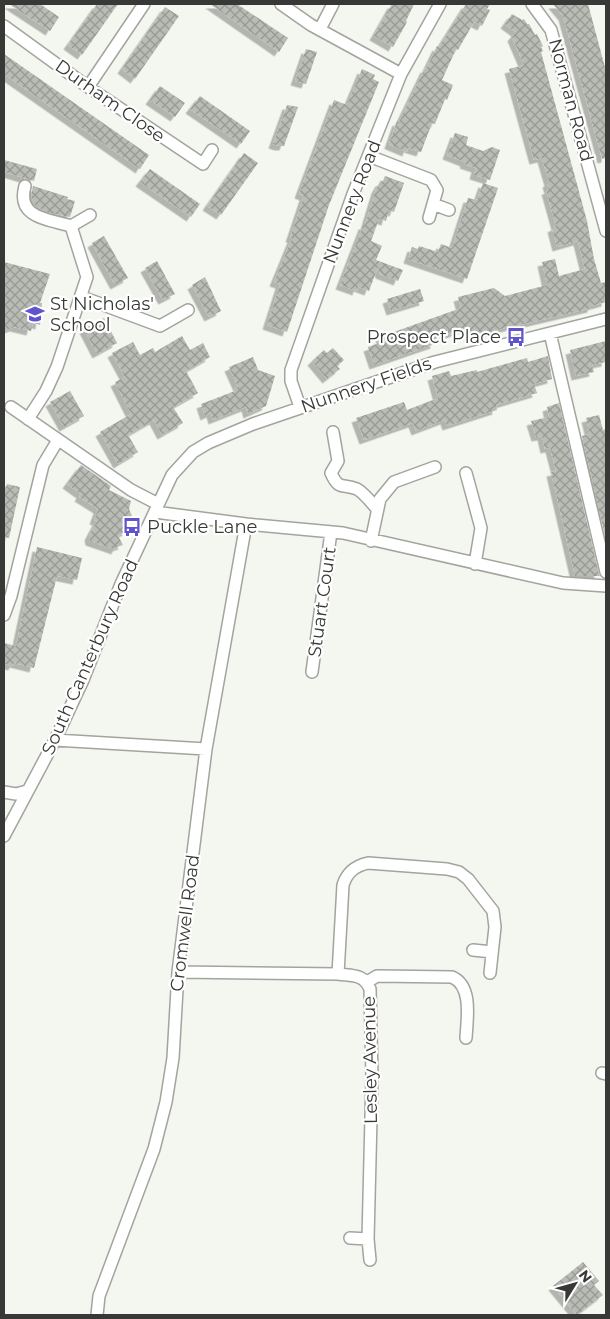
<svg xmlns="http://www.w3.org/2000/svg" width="610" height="1319" font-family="Montserrat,sans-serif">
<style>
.building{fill:url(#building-cross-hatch);filter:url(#shadow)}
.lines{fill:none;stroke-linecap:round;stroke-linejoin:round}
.street-casing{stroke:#a2a49e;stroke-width:14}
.street{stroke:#fff;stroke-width:11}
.labels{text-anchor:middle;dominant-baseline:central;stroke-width:4.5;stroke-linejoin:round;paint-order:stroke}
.street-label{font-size:18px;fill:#383936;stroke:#fff}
.poi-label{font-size:18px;fill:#383936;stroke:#fff;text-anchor:start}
</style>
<defs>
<pattern id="building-cross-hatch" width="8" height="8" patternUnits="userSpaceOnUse" patternTransform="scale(1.25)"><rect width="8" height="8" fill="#b9bbb5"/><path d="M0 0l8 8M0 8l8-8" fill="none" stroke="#979994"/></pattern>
<filter id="shadow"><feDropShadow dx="-4.5" dy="4.5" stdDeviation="0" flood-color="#0004"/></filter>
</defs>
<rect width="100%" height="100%" fill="#f4f6f0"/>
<path class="building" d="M9 4H40L59 17 50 31Z
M97 4H118L82 55 68 45Z
M210 4H237L288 38 279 52Z
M392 4H414L406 21 407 22 393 47 374 36Z
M466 4H490L487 9 490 10 482 26 474 22 458 50 456 49 442 80 453 85 447 100 445 99 435 124 432 123 421 152 408 148 407 152 390 145 389 144 397 121 399 122 425 68 426 69 437 46 439 47Z
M553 4H588L606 71V158L602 159 563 16Z
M165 7 179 16 135 79 122 69Z
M512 14 522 20 524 19 527 24H529L535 35 537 34 543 46 541 47 543 51 541 52 587 221 594 259 601 283 606 282V302L592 306V308L516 326V325L469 338 467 328 434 340 435 344 374 365 368 347 382 342 380 337 461 308 458 297 494 288 505 296 547 285 542 262 555 259 559 276 585 269 578 241 557 247 552 228 556 226 546 190H549L547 183 549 182 542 158 534 160 509 69 524 65 512 37 516 32 505 24Z
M306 49 317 52 306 84 295 81Z
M4 54 149 155 140 169 4 74Z
M362 69 375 75 373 79 379 82 329 205 287 332 267 325 280 284 274 282 292 238H290L304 196 299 194 334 100 347 105Z
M160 86 185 103 175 117 150 100Z
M200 96 250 131 241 144 190 109Z
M287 105 298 107 284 146H279L273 144Z
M455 133 468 137 466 145 483 151 492 147 500 150 490 180 474 175 476 168 464 164 465 162 447 155Z
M244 153 258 163 221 215 207 206Z
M4 160 37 169 34 181 4 172Z
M150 169 200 204 191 217 140 182Z
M385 176 404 183 394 212 389 210 386 221 379 219 371 241 382 246 376 260 403 270 398 281 380 274 378 267 369 291 358 287 357 291 340 285 362 228 363 225H365L376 189 380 182 383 181Z
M483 183 498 188 467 279 408 259 412 247 418 249 419 246 438 252 441 244 452 248 468 198 477 200Z
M33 186 68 197 67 199 75 201 70 217 46 212 35 205 31 196Z
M104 236 128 278 115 285 92 243Z
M157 261 175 294 163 300 145 268Z
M4 262 50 274 40 303H42L40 325 33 323 31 331 14 327 4 331Z
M205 277 221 311 209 317 192 285Z
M420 289 424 301 391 311 387 299Z
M104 318 117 343 97 354 84 329Z
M182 336 190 350 203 343 210 357 186 371 198 393 173 407 183 423 162 435 154 420 128 435 138 452 118 464 100 432 131 414 115 382 125 377 112 353 133 342 140 355 153 348 155 352Z
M606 341V362L592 365 594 372 576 376 570 350Z
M333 348 344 360 337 366 340 369 327 379 312 361 324 350 327 353Z
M548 356 552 379 534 384 537 393 496 405 497 410 447 426 445 420 416 431 413 423 364 440 356 418 404 402 407 410 438 398 432 376 449 371 451 376 477 370V372L527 358 528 362Z
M253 357 258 370 275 376 266 406 248 414 246 407 213 420 211 413 205 416 201 404 235 391 234 389 238 387 229 367Z
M70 391 84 416 64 427 50 402Z
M559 403 599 574 600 576H575L551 472 556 471 550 448 545 449 542 436 536 437 531 421 549 417 547 407Z
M599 415 603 430 606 429V540L582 436 590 434 586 418Z
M81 465 111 486 109 490 131 501 129 509 132 516 121 520 127 531 118 536 123 545 117 547 116 550 90 541 89 536 97 521 94 520 98 509 79 497 81 494 67 484Z
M7 484 20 487 9 538 4 537V486L6 487Z
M37 547 82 558 77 580 57 576 34 668 14 663 13 666 4 664V643L16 646Z
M583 1262 599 1281 594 1285 603 1295 577 1315 553 1286Z"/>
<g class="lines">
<g class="street-casing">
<path id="street" d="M281 4 311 25 401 74
M532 4 551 30 606 231
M4 26 88 87 203 164 212 150
M320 29 333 4
M88 87 144 4
M369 156 431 180 437 190 429 218
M25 186C16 218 48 219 71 226L87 277 57 367 46 391 28 419
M433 204 449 210
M71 226 90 215
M82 297 160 326 188 310
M550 333 606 572
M11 407 131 490 158 504
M300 407 291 381V370L353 194 401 74 440 4
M333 432 338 461 331 473C339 491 342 483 357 489 364 493 372 503 377 509
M466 473 481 528 475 564
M155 512 246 524 343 533 563 583 606 586
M371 541 380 499 394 482 435 467
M4 615 11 596 43 465 58 440
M312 672 331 532
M55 740 206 749
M4 792 16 794 27 791
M4 836 55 740 83 680 121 584 172 475 193 452 208 443 253 424 435 362 606 319
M473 950 492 952
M178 972 338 974C353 976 364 974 370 989L372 1077 368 1239 370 1260
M338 974 343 885C347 872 355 866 368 863L447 869 459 872 468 879 493 911 495 927 490 973
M367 982 377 976 452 977C473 986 467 1019 466 1038
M602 1073 606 1074
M350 1238 368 1239
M97 1315 99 1296 154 1149 166 1102 173 1058 178 972 206 749 246 524"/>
</g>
<use href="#street" class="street"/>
</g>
<defs>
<g id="school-bare" transform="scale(1.5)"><path d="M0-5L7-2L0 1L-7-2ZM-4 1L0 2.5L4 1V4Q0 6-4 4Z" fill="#5f54cc" stroke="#fff" stroke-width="2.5" paint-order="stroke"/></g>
<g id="bus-bare" transform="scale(1.5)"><path d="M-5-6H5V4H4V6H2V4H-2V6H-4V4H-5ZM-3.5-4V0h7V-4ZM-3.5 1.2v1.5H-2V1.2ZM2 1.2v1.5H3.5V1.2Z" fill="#5f54cc" stroke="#fff" stroke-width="2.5" paint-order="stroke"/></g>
</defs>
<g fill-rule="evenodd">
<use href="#school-bare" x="35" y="314"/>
<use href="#bus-bare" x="516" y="337"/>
<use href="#bus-bare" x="132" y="527"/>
</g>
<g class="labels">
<g class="street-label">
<text transform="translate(571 100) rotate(75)">Norman Road</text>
<text transform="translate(110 101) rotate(35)">Durham Close</text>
<text transform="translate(352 202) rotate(-69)">Nunnery Road</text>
<text transform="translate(366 385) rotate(-19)">Nunnery Fields</text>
<text transform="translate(322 602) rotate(-82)">Stuart Court</text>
<text transform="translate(90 657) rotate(-66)">South Canterbury Road</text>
<text transform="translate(185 923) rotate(-83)">Cromwell Road</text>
<text transform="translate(370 1060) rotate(-91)">Lesley Avenue</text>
</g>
<g class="poi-label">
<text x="50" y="304">St Nicholas'<tspan x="50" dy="21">School</tspan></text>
<text x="501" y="337" text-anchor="end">Prospect Place</text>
<text x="147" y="527">Puckle Lane</text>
</g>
</g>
<rect width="610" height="1319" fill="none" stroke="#383936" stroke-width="10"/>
<g transform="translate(575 1284) rotate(53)" stroke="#ffffff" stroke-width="4" paint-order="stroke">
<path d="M0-4L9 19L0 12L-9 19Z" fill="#383936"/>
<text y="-8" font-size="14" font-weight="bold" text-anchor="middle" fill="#383936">N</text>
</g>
</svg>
